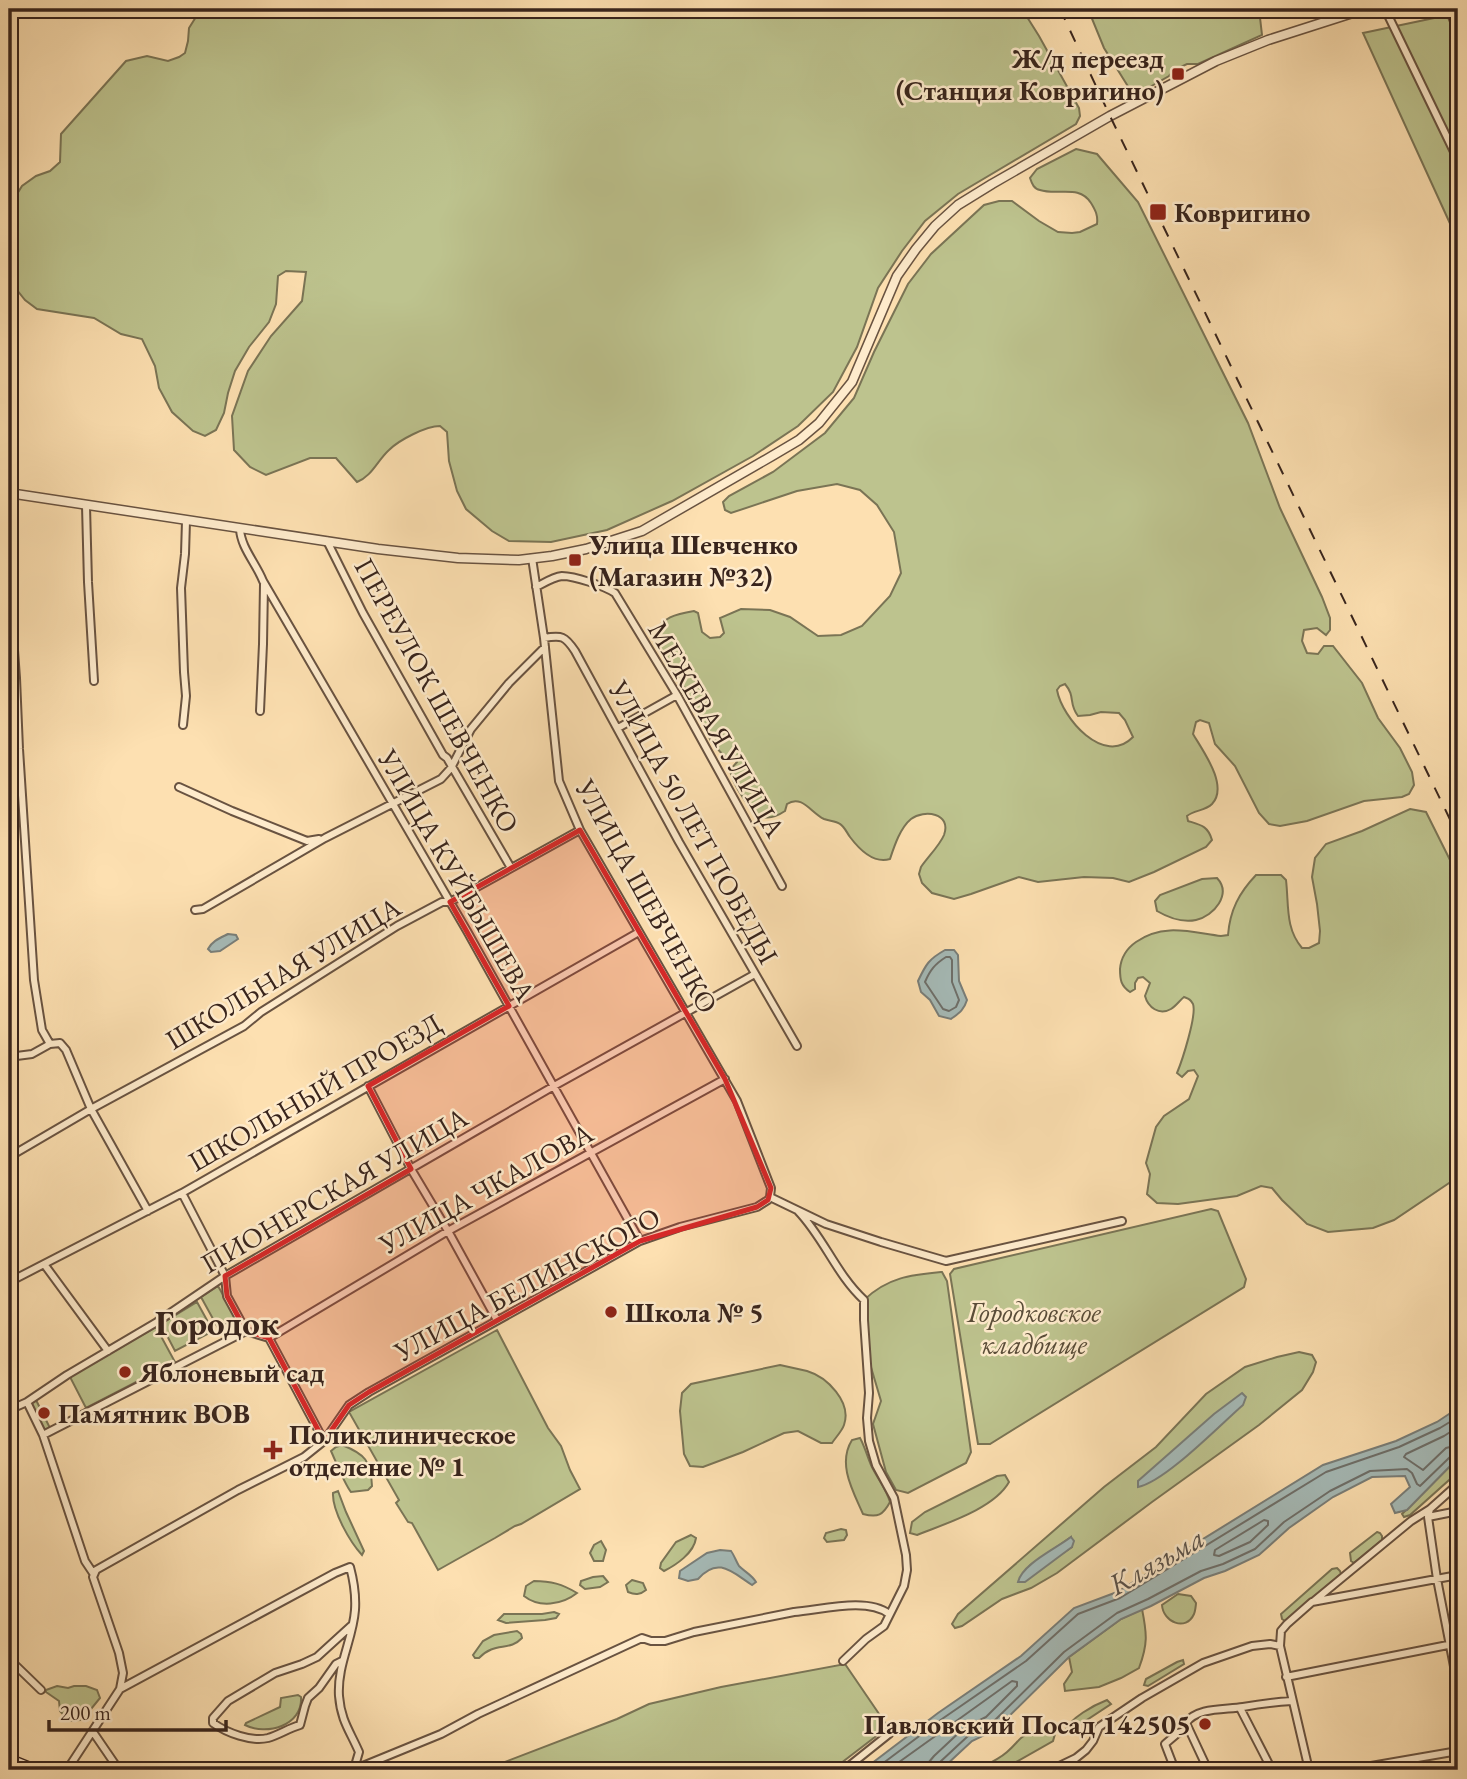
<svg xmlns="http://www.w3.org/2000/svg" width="1467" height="1779" font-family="'EB Garamond',serif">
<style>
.green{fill:#bdc38e;stroke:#7a7455;stroke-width:2;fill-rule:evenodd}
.water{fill:#a5bab7;stroke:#797e79;stroke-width:2}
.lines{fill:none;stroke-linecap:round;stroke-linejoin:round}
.shore{stroke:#6e6f6a;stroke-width:2}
.minor-casing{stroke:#695341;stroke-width:10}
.tertiary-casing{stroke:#695341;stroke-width:11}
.secondary-casing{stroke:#38241c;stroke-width:12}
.minor{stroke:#feebcc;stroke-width:6}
.tertiary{stroke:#feebcc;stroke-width:8}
.secondary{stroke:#feebcc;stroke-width:9}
.rail{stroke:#38241c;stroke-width:2;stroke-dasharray:12 12;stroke-linecap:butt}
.marked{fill:#d62828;fill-opacity:0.2;stroke:#d62828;stroke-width:5;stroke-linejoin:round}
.poi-dot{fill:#8f2418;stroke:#feebcc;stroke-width:2.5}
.labels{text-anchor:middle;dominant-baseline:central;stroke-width:5;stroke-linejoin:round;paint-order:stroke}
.poi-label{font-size:28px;font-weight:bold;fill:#38241c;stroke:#feebcc;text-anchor:start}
.street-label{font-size:28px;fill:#38241c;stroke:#feebcc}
.park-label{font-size:28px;font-style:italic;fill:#594c38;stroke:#feebcc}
.water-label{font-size:30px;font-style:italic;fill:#59514a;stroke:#feebcc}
.district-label{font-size:35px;font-weight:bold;fill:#38241c;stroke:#feebcc}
</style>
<rect width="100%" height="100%" fill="#fde0b1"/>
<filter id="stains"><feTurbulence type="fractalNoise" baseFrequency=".00286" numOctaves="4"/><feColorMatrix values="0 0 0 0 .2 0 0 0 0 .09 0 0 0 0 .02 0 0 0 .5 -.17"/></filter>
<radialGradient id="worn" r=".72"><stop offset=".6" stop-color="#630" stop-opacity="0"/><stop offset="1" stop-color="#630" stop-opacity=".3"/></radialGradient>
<path class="green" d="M201 9H1022L1039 36 1079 108 1080 116 1076 124 958 194 925 221 902 251 878 288 857 347 833 392 798 426 753 456 672 501 607 530 551 542 509 541 492 531 466 509 457 491 449 461 447 432 440 426C426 426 399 440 389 450 377 461 372 476 357 482L336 458H310L266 475 250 467 234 450 232 416 248 371 271 336 302 301 306 272 286 271 278 276 276 304 269 322 249 347 235 371 228 393 224 413 216 430 205 436 193 431 172 412 159 388 155 366 142 339 121 334 94 318 37 309 25 300 9 280V207L22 186 36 176 50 171 60 162 61 134 126 61 147 56 168 61 179 57 185 53 188 41 189 28Z
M1088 9H1240L1239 11 1259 9 1262 35 1198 64H1187L1174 70 1169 76 1134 96 1104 48Z
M1458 13V241L1363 33Z
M9 120 18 138 9 172Z
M1076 149 1097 154 1138 202 1248 423 1280 508 1322 597 1330 618V630L1326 635 1317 628 1304 630 1302 641 1307 653 1318 654 1324 646H1333L1362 683 1378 718 1400 748 1412 772 1414 785 1409 794 1402 797 1364 801 1307 821 1280 826 1269 824 1259 813 1235 766 1215 744 1209 723 1200 720 1196 722 1193 734C1203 751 1229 786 1212 804 1205 811 1194 810 1187 816L1188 821C1201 825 1208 826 1212 840L1206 847 1154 872 1129 882 1113 878 1084 877 1038 882 1019 877 971 894 954 899 932 893 922 883 919 874 921 867C927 858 940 845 944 835 952 813 924 809 911 819 900 828 894 847 890 859 874 864 859 849 850 837 847 833 844 826 840 824 836 821 829 821 824 819 811 813 802 794 787 804L785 811C779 815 770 819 763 817 751 815 732 782 730 770L737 762 735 758 725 757 712 743 685 688 677 680 653 635C662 617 676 614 694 611L698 613 702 632 710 638 720 637 724 633 720 618 741 609 770 610 790 617 818 636 841 635 862 626 890 596 901 573 894 532 877 505 860 490 837 484 797 491 731 513 725 510 723 502 729 496 773 472 825 433 854 398 874 352 908 284 931 254 984 205 999 201H1012L1039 221 1058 232 1072 233 1080 232 1097 224C1098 216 1096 211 1091 203 1079 184 1058 196 1040 190 1034 189 1032 184 1030 178L1037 169ZM1065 684C1076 697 1068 703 1078 716L1090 715 1101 712 1119 713 1125 720 1133 737C1104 767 1062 718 1057 690L1060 686Z
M1410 809 1426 812 1458 876V1177L1394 1220 1373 1228 1328 1232 1307 1224 1282 1200 1272 1188 1261 1186 1237 1196 1178 1204 1157 1203 1147 1194 1150 1174 1146 1163 1156 1127 1164 1116 1189 1099 1198 1076 1194 1070 1188 1071 1182 1077 1177 1073C1182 1061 1197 1015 1193 1004 1190 999 1189 999 1184 997 1180 1000 1176 1006 1171 1009 1159 1016 1148 1007 1145 996L1150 983 1143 977 1138 978 1135 983V989L1130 992C1121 986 1120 980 1120 969 1121 957 1126 949 1136 942 1163 923 1190 932 1221 936L1228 935C1230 910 1239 893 1256 875H1281L1286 880C1289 905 1285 928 1302 948H1309L1319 943 1320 931 1317 904 1312 877 1315 858 1326 844 1362 831Z
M1217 878C1232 894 1214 916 1196 920 1182 923 1169 918 1157 911L1155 901 1160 895 1202 879Z
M1211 1209 1218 1211 1246 1279 1244 1287 990 1444H978L950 1274 954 1269Z
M942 1272 947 1281 971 1452 966 1463 908 1493 896 1490 886 1472 873 1424 881 1401 865 1347 864 1300C888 1277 911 1275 942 1272Z
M218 1286 236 1318 218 1328 201 1297Z
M197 1302 213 1331 175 1351 161 1324Z
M156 1327 175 1362 86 1408 70 1377Z
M497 1330 548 1428 561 1446 570 1470 580 1489 521 1524 515 1526 495 1538 438 1570 412 1523 408 1522 396 1503 399 1500 349 1412Z
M1299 1352 1312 1355 1316 1362 1313 1372 1302 1390 1259 1425 1152 1502 1057 1573 1031 1588 1002 1599 962 1626 955 1628 952 1624 958 1614 1104 1487 1156 1447 1206 1394 1245 1367 1277 1357ZM1071 1537 1072 1547 1051 1561 1029 1566Z
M780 1365C789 1367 798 1369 807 1371 827 1377 852 1402 844 1425 842 1431 836 1437 832 1443H821L798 1431 784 1433 743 1452 703 1467 690 1466 684 1454 680 1411 682 1393 691 1384Z
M36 1400 50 1428 44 1431 31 1403Z
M860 1438C865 1447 867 1456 871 1465 877 1478 886 1488 890 1502 883 1515 878 1518 863 1514 853 1491 837 1464 852 1440Z
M342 1445C365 1454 371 1461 372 1486L368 1490 351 1492C345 1485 336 1462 331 1451L336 1447Z
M1458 1458V1472L1410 1515 1404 1517 1402 1514Z
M1005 1475 1009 1482C994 1509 944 1524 917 1535L910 1533 912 1522 925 1512 997 1476Z
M338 1491 346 1512 364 1551 362 1555C350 1542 332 1511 333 1493Z
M841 1529 846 1530 847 1535 844 1540 827 1542 824 1538 826 1533Z
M1377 1532 1380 1533 1382 1536V1540L1354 1563 1351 1561 1350 1553Z
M691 1535 696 1538C694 1553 676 1565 664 1571L660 1568 661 1563 676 1542Z
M601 1541 606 1550 603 1561H594L590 1553 594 1545Z
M1337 1568 1340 1571 1341 1574 1285 1621 1282 1619 1281 1614 1332 1569Z
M603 1576 608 1582 600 1587 585 1589 580 1585 581 1581 593 1577Z
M632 1580 643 1583 646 1590C640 1595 635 1595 628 1592L626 1585Z
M534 1581C551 1581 562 1584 577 1593 562 1605 539 1608 524 1596L526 1586Z
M1178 1594 1191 1596 1196 1603C1196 1605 1195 1612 1194 1614 1186 1632 1163 1622 1162 1605Z
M1142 1609C1147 1634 1148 1644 1139 1668L1121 1678 1099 1687 1065 1691 1064 1684 1072 1672 1069 1657 1121 1619Z
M554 1612 559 1614 556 1618 545 1620 506 1623 498 1620 504 1614H542Z
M517 1631 521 1634 522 1638C509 1652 495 1641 479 1658H475L473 1655 483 1641 494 1635Z
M1183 1660 1184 1664 1148 1686 1144 1685 1146 1679 1177 1662Z
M845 1664 888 1727 832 1770H484L617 1719 649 1704 721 1687Z
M57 1686 68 1688 74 1686H86L97 1690 100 1698 91 1709 88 1717 80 1720 69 1721 60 1711 59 1701 46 1692V1690Z
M298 1695 301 1697C303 1726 266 1736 245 1725L246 1723 280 1707 281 1698Z
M1107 1700 1111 1704 1070 1731H1065C1070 1718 1094 1705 1107 1700Z
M1040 1731 1050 1732 1055 1734 1053 1741 1002 1770H976C986 1765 998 1760 1007 1752 1021 1740 1019 1734 1040 1731Z"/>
<path class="water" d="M228 934 236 935 238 939 220 951 211 952 208 949C212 941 220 938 228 934Z
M945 950H954L958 955 959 981 967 1000C964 1010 959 1013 951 1019L939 1016 930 1000 921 992 918 981C926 964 929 959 945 950Z
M1242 1393 1246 1397 1243 1405C1221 1424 1165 1482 1138 1487V1481L1214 1414Z
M1458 1408V1458L1407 1510 1395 1513 1391 1504 1410 1487 1405 1476 1372 1477 1333 1497 1289 1528 1259 1555 1225 1571 1204 1578 1151 1606 1121 1619 1069 1657 995 1730 972 1741 943 1768V1770H863L938 1713 1021 1656 1074 1608 1117 1592 1323 1465 1396 1441 1437 1422Z
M1071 1537 1074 1541 1072 1547 1025 1582H1018C1022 1564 1057 1548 1071 1537Z
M720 1550 731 1551C734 1555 736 1561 739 1566 745 1572 752 1575 756 1582L752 1585C732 1572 718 1556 698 1579L688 1581 679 1578 680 1571 707 1553Z"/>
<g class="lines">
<path class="shore" d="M946 957H950L952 960V982L959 1000 956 1007 949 1011 943 1009 925 982C930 970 935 964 946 957Z
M1458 1427 1444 1436 1406 1454 1404 1457 1423 1470 1446 1448 1458 1445
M1264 1520 1268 1521V1525L1250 1542 1219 1556 1214 1555 1215 1550Z
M874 1770 942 1719 1026 1661 1078 1614 1120 1598 1326 1472 1399 1447 1440 1428 1458 1417
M888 1770 1012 1681 1017 1682V1686L986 1717 964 1728 934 1756 929 1762 928 1770
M937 1770 940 1762 968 1736 991 1724 1064 1652 1117 1613 1148 1599 1201 1571 1223 1564 1255 1549 1284 1522 1330 1491 1370 1471 1407 1469 1412 1473 1417 1484 1420 1486 1451 1456 1458 1454"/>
<g class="minor-casing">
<path id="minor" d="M1385 9 1458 160
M1449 9 1458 31
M86 506 88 582 94 681
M240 529C241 548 256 563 263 581L467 931 640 1241
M327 541 363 613 443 755 447 758 511 868
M532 558 544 638 559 781 580 830 737 1101 771 1188 770 1197
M9 581 16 678 19 749 34 980 42 1030 50 1044
M536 587C544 583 553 577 562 576 575 576 604 586 615 593L677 695 782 886
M544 638C562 635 565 636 575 651L679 842 797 1046
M260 711 263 644 264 584
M183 725 186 696 184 672 181 588 185 554 186 521
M618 728 677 695
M179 787 232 811 307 841 319 839
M195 910 203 909 325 838 441 779 451 768 471 729 509 683 545 647
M9 1057 32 1054 50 1044 60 1043 66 1050 91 1109 148 1211
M368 1086 411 1169 448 1231 497 1320
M9 1157 91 1109 244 1026 261 1012 397 926 442 902H450L580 830
M182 1193 225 1276 227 1296 246 1331
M770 1197 826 1224 881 1242 946 1261 1122 1221
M798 1211C824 1238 836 1274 864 1300V1320L869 1393 867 1418 869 1441 876 1465 894 1498 906 1555 907 1570 904 1586 884 1626 866 1639 843 1661
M44 1264 108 1351
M9 1282 182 1193 639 932
M269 1338 448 1231 725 1079
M27 1402 43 1435 85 1561 93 1573
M9 1410 27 1402 67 1375 157 1322 225 1276 554 1086 755 974
M43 1435 246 1331 269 1338 324 1441
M1458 1484 1430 1509 1428 1517 1437 1579 1458 1687
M1428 1517 1458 1511
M1314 1601 1411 1521 1430 1509
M9 1659 41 1690
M342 1661 336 1664 319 1688 308 1698 305 1706 300 1725C289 1728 279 1735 268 1738 251 1742 227 1733 213 1723V1718L228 1701 275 1673 302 1664 317 1657 351 1626
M1286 1677 1458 1643
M120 1689 335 1573 350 1567C354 1582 356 1595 355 1610 353 1639 337 1665 339 1696 341 1721 350 1731 359 1752L354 1769
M1240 1708 1272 1770
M93 1732 119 1770
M67 1770 120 1689 123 1673 119 1653 93 1577 96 1570 238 1490 304 1457 324 1441 349 1405 369 1392 640 1241 680 1227 757 1207 768 1200 770 1197
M353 1770 441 1734 478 1714 642 1638 651 1641H665L694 1632 794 1612C821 1610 867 1597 889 1614
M844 1770 889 1734 894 1726
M1051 1770 1076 1758 1086 1750 1093 1741 1099 1727 1142 1698 1203 1663 1252 1646 1270 1644 1280 1646
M1175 1770 1165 1744 1178 1733 1189 1730
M1208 1770 1186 1723C1197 1707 1225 1710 1243 1707 1259 1704 1275 1702 1292 1701
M1309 1770 1280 1646 1281 1631 1287 1624 1312 1602 1458 1575
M1348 1770 1458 1751"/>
</g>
<g class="tertiary-casing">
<path id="tertiary" d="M9 493 378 549 458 558 519 560 552 556 586 549 642 531 772 456 799 440 819 423 852 382 897 276 916 249 935 226 958 205 992 184 1110 116 1216 61 1268 40 1365 9"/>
</g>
<g class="secondary-casing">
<path id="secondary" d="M9 1759 36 1770"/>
</g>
<use href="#minor" class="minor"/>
<use href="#tertiary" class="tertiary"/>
<use href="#secondary" class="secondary"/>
<path class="rail" d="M1060 9 1110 116 1458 836"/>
</g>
<path class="marked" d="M580 830 725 1079 771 1188 768 1200 757 1207 640 1241 369 1392 349 1405 324 1441 269 1338 246 1331 227 1296 225 1276 411 1169 368 1086 509 1006 450 902Z"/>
<g class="poi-dot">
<rect x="1171" y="67" width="14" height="14" rx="3.5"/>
<rect x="1149" y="203" width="18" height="18" rx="3.5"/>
<rect x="568" y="553" width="14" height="14" rx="3.5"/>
<circle cx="611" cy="1312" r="7"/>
<circle cx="125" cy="1372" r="7"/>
<circle cx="44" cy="1413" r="7"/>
<path d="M269.5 1439.5h7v7h7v7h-7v7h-7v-7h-7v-7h7z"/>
<circle cx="1205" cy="1724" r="7"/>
</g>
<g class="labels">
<g class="poi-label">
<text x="1164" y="58" text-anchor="end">Ж/д переезд<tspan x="1164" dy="32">(Станция Ковригино)</tspan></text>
<text x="1174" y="212">Ковригино</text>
<text x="589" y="544">Улица Шевченко<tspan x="589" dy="32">(Магазин №32)</tspan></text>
<text x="625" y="1312">Школа № 5</text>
<text x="139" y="1372">Яблоневый сад</text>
<text x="58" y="1413">Памятник ВОВ</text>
<text x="289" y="1434">Поликлиническое<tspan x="289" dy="32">отделение № 1</tspan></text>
<text x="1191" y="1724" text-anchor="end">Павловский Посад 142505</text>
</g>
<g class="street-label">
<text transform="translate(437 695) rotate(61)">ПЕРЕУЛОК ШЕВЧЕНКО</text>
<text transform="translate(717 729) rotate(60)">МЕЖЕВАЯ УЛИЦА</text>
<text transform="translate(694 822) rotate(61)">УЛИЦА 50 ЛЕТ ПОБЕДЫ</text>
<text transform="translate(457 875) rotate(60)">УЛИЦА КУЙБЫШЕВА</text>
<text transform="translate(647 896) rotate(61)">УЛИЦА ШЕВЧЕНКО</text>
<text transform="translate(283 973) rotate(-31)">ШКОЛЬНАЯ УЛИЦА</text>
<text transform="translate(315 1092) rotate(-30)">ШКОЛЬНЫЙ ПРОЕЗД</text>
<text transform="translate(486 1188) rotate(-29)">УЛИЦА ЧКАЛОВА</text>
<text transform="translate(334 1190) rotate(-30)">ПИОНЕРСКАЯ УЛИЦА</text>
<text transform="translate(527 1284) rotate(-28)">УЛИЦА БЕЛИНСКОГО</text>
</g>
<g class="park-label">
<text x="1034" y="1312">Городковское<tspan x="1034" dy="32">кладбище</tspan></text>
</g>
<g class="water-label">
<text transform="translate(1156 1561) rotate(-30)">Клязьма</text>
</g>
<g class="district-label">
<text x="217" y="1322">Городок</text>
</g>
</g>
<rect width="1467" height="1779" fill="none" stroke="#fde0b1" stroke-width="35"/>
<rect x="10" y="10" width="1446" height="1758" fill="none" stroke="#38241c" stroke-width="3.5"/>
<rect x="18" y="18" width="1432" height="1744" fill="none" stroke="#38241c" stroke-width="2"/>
<path d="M49 1720v10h177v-10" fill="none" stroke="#38241c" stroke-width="3.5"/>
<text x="60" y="1720" font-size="21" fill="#38241c" stroke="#feebcc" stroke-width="5" paint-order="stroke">200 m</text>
<rect width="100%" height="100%" filter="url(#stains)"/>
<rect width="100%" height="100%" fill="url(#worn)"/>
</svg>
